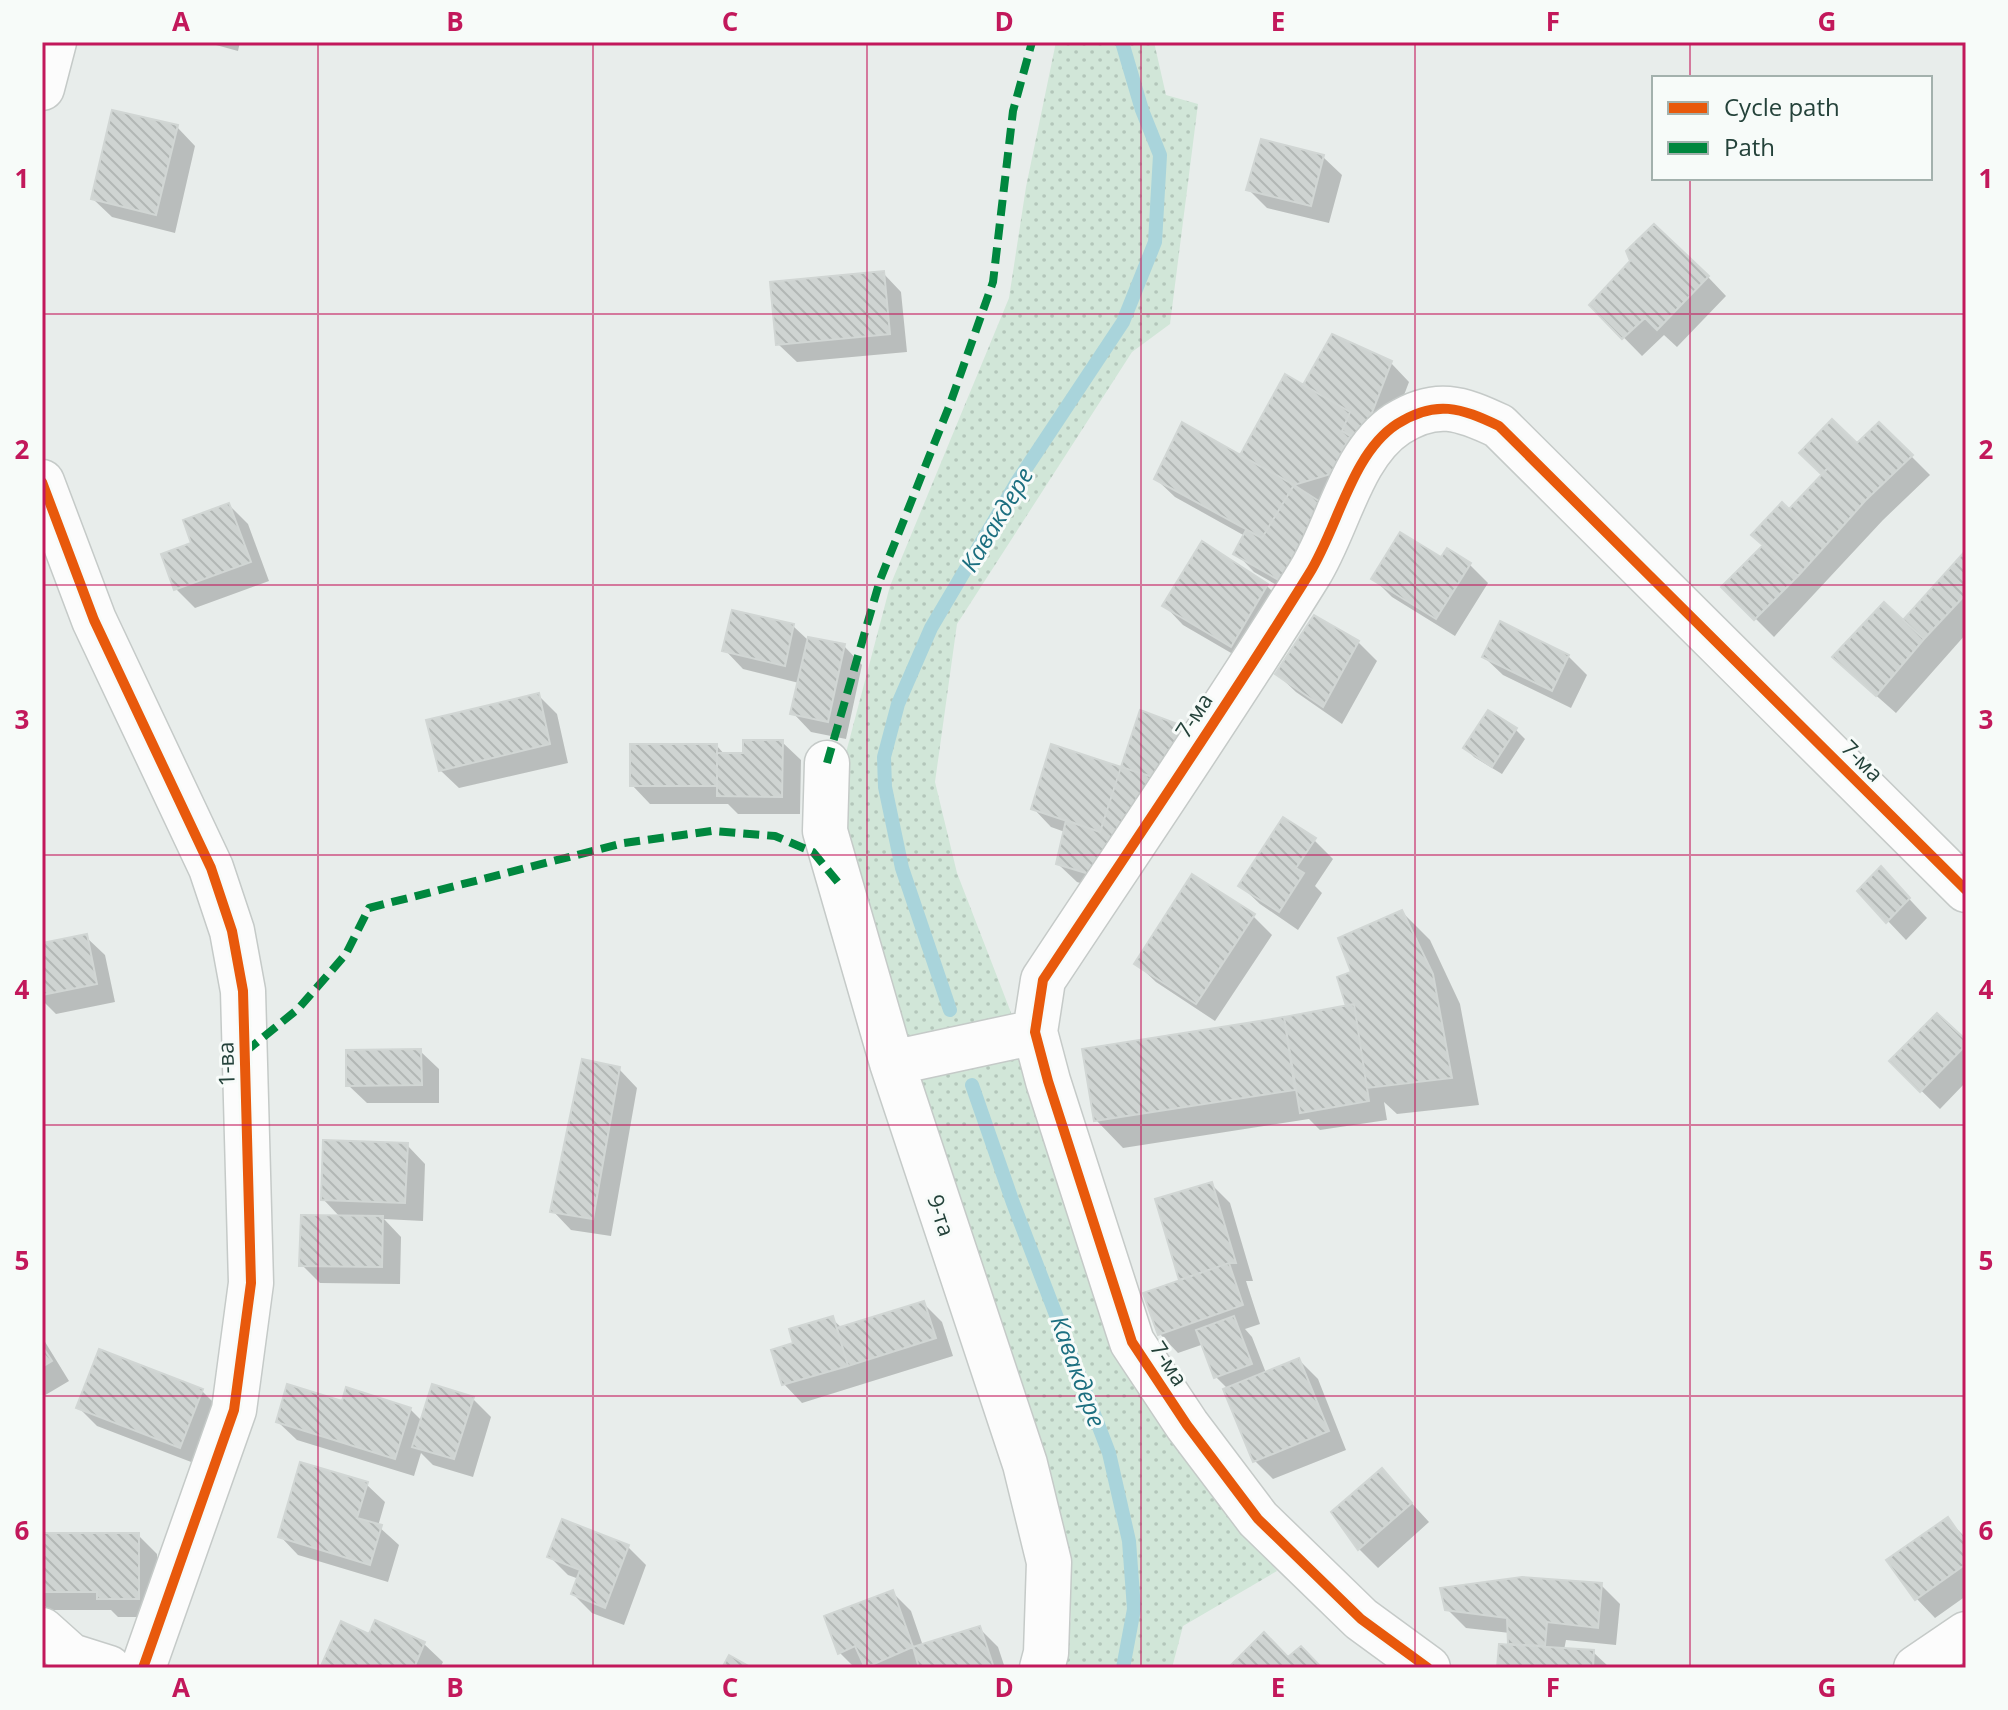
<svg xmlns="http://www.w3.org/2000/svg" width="2008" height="1710" font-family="'Open Sans',sans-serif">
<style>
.grass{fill:url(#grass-dots)}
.shadow{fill:#0003}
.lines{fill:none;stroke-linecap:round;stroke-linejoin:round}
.stream{stroke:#a9d4db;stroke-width:14}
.building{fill:url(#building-back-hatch);stroke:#d1d6d4;stroke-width:2}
.minor-casing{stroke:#c5cac8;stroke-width:47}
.minor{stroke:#fcfcfc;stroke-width:44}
.quiet{stroke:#00873e;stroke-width:8;stroke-dasharray:16 8;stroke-linecap:butt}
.cycleway-casing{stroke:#f7fbf9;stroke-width:15}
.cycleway{stroke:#e8590c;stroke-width:10}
.grid{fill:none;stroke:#c2185b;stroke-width:2;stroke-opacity:0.55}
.labels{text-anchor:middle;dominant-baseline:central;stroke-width:6;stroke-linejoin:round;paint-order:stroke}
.street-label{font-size:22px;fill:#24423a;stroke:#f7fbf9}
.water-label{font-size:24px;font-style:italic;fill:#1c6f80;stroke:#f7fbf9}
.neatline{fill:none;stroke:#c2185b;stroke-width:3}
.grid-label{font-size:26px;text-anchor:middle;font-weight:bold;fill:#c2185b}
</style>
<defs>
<pattern id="grass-dots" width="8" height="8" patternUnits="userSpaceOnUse" patternTransform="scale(2)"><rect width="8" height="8" fill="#d1e6d8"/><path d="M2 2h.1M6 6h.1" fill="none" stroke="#b3c6ba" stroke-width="1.8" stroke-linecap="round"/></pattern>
<pattern id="building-back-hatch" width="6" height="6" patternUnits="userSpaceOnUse" patternTransform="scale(2)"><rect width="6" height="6" fill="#cfd4d2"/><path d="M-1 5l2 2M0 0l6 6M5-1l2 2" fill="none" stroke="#b2b7b5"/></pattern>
</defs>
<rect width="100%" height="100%" fill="#e8edeb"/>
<path class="grass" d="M1056 42H1154L1166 95 1198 104 1170 324 1132 352 957 624 935 782 957 873 1010 1010 1068 1190 1226 1510 1277 1571 1183 1626 1172 1668H1060L1071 1619 1066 1538 1050 1476 940 1165 840 833 843 764 890 586 1009 298 1026 187Z"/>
<path class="shadow" d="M205 42H240L238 51Z
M177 127 195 146 175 233 112 217 93 199Z
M1323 157 1342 175 1329 223 1267 208 1249 190Z
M883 273 901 292 907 352 797 362 778 344Z
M1708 277 1726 296 1677 347 1664 335 1642 356 1592 305Z
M1391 363 1409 382 1380 458 1303 600 1254 572 1236 553 1245 536 1175 497 1156 479 1241 458 1303 388Z
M1879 424 1930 475 1883 520 1774 637 1724 587 1765 546 1789 512 1824 475 1802 453 1857 446Z
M229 505 248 524 269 581 195 608 176 589 194 544Z
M1966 553V634L1896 713 1854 676Z
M1442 560 1469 564 1488 583 1455 636 1392 597 1374 579Z
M1267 586 1285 604 1250 664 1183 625 1165 606Z
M793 626 809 641 844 646 862 665 846 739 811 732 793 713 799 683 743 669 725 650Z
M1358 642 1377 661 1342 724 1296 692 1277 674Z
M1568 656 1587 675 1571 708 1503 675 1484 657Z
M538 695 557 714 568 763 459 788 440 770Z
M1489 713 1516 730 1525 739 1502 774 1474 757 1466 748Z
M782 742 801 760 800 814H738L728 804H650L632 785 717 746 725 755H745Z
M1053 747 1115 894 1077 882 1058 864 1065 832 1051 827 1033 808Z
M1314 840 1333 859 1315 886 1322 893 1298 930 1260 904 1241 886Z
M1899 888 1927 918 1906 940 1888 921Z
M1402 912 1430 940 1460 1004 1479 1105 1397 1114 1384 1102 1387 1120 1320 1130 1309 1119 1123 1148 1096 1120 1284 1019 1348 1008 1354 973Z
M1253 916 1272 935 1215 1021 1156 982 1137 964Z
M86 937 105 955 115 1002 56 1014 42 1000V945Z
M1966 1043V1082L1940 1109 1891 1061Z
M420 1051 439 1069V1103H367L348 1085Z
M619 1069 637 1088 611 1236 571 1230 553 1211Z
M407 1145 425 1164 423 1221 384 1219 401 1237 400 1284 320 1283 302 1265 341 1218 323 1199Z
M1212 1185 1230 1203 1253 1281H1246L1260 1324 1245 1329 1252 1337 1266 1373 1299 1360 1318 1379 1346 1450 1273 1479 1255 1461 1228 1389 1216 1377 1204 1344 1178 1353 1160 1334 1182 1282 1158 1201Z
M923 1303 942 1322 953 1356 802 1403 784 1384 832 1319 842 1328Z
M42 1337 69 1381 42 1397Z
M202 1391 220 1409 199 1465 97 1426 78 1407Z
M473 1399 491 1417 473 1477 433 1465 421 1453 414 1476 297 1440 278 1422 343 1404 410 1409 422 1421Z
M1382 1471 1429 1522 1378 1568 1359 1549 1334 1513Z
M366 1484 385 1502 378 1526 399 1545 388 1582 298 1555 280 1536Z
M1948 1520 1966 1538V1596L1935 1618 1917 1599 1889 1560Z
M42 1535H138L157 1554V1617H118L111 1610H49L42 1603Z
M628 1547 646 1565 624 1625 592 1613 573 1594 579 1579 568 1575 549 1556Z
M1601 1585 1620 1604 1616 1645 1566 1640 1564 1650 1593 1652 1610 1668H1499L1510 1646V1633L1466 1628 1447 1609Z
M892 1592 911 1611 923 1646 979 1628 998 1647 1005 1668H855L840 1653Z
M376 1623 424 1644 443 1662 440 1668H323L371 1637Z"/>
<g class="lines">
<path class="stream" d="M950 1010 902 868 885 787 884 757 898 704 931 628 1017 482 1123 322 1155 242 1160 155 1142 110 1122 42
M972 1085 1013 1203 1109 1453 1129 1541 1134 1609 1123 1668"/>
</g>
<path class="building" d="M112 110 178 125 156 215 91 199Z
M1261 139 1324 155 1311 206 1246 190Z
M1654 224 1709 276 1657 330 1645 318 1622 339 1589 305 1630 261 1626 251Z
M884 271 890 334 776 345 770 282Z
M1332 334 1392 361 1361 441 1342 431 1350 412 1303 385Z
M1285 374 1350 412 1342 431 1350 436 1331 474 1294 485 1240 455Z
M1832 419 1857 443 1879 422 1913 455 1865 501 1828 468 1821 474 1799 453Z
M1182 422 1294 485 1262 538 1154 479Z
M1828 468 1865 501 1826 545 1789 509Z
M1294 485 1325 505 1284 583 1233 554 1246 530 1262 538Z
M1782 502 1826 545 1798 576 1751 535Z
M229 503 251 562 174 590 161 554 191 543 183 520Z
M1400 532 1441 557 1447 548 1471 563 1436 619 1371 579Z
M1202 541 1268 584 1231 647 1162 606Z
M1763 545 1798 576 1754 620 1721 587Z
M1966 550V594L1924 639 1903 620Z
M1884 602 1924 639 1876 696 1832 657Z
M732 610 794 624 785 666 722 651Z
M1314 615 1359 641 1323 707 1275 674Z
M1500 621 1569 655 1552 691 1482 657Z
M808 637 845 644 828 722 790 714Z
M539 693 550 744 439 771 426 720Z
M1140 710 1188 728 1156 778 1121 767Z
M1488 710 1517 728 1492 767 1463 748Z
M743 740H783L782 797 717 796V753H743Z
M630 744H717V786H630Z
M1051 744 1121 767 1100 832 1031 809Z
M1121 767 1156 778 1096 876 1056 864 1066 820 1100 832Z
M1283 817 1316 838 1296 868 1304 873 1279 912 1238 886Z
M1881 866 1910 898 1886 923 1857 891Z
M1192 874 1255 914 1196 1004 1134 964Z
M1402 910 1433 974 1452 1078 1367 1088 1354 1004 1346 1006 1337 977 1351 972 1338 938Z
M87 934 97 984 42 995V943Z
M1354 1004 1369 1101 1300 1113 1284 1017Z
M1937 1013 1966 1040V1045L1920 1092 1889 1061Z
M1284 1017 1295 1090 1094 1121 1082 1049Z
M421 1049 422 1085 346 1086V1050Z
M582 1059 620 1067 593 1219 550 1212Z
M323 1140 408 1143 405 1203 321 1200Z
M1212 1182 1236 1263H1229L1179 1280 1155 1199Z
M301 1215 383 1216 382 1267 299 1266Z
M1229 1263 1243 1305 1158 1335 1143 1293Z
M924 1301 936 1338 848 1366 837 1328Z
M833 1316 848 1366 782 1385 771 1350 793 1343 789 1329Z
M1234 1316 1252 1364 1214 1378 1196 1330Z
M42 1346 52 1361 42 1367Z
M99 1349 203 1389 180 1448 76 1408Z
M1299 1358 1329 1431 1253 1462 1223 1389Z
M287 1384 342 1401 346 1387 411 1408 395 1459 276 1422Z
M432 1384 474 1397 454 1459 412 1447Z
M300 1462 368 1482 357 1518 382 1525 370 1565 278 1537Z
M1382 1468 1412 1503 1358 1550 1331 1512Z
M1948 1517 1966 1543V1564L1915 1600 1886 1560Z
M562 1519 629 1545 605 1608 571 1594 580 1570 547 1557Z
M42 1533H139V1599H97V1592H42Z
M1522 1577 1602 1583 1598 1628 1547 1622 1545 1646 1508 1644 1507 1618 1445 1610 1440 1588Z
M893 1590 913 1647 865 1668 855 1646 838 1654 824 1616Z
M375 1620 425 1642 414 1668H320L341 1621 369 1634Z
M980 1626 994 1668H919L913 1647Z
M1264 1632 1288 1657 1301 1646 1322 1668H1228Z
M1499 1644 1594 1650 1593 1668H1497Z
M729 1655 752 1668H722Z"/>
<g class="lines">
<g class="minor-casing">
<path id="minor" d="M42 88 54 42
M42 482 94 620 211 868 232 931 243 991 251 1283 234 1410 143 1668
M827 763 825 831 892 1063 1025 1464 1049 1562 1046 1653 1042 1668
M892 1063 1035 1032
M42 1630 71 1656 109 1668
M1428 1668 1361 1619 1258 1519 1187 1425 1132 1342 1048 1081 1035 1032 1043 980C1132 845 1224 711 1309 574 1338 528 1351 454 1397 424 1436 399 1461 408 1499 426L1966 890
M1916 1668 1966 1634"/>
</g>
<use href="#minor" class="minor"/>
<path class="quiet" d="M827 763 880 580 950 404 993 282 1013 111 1032 42
M245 1052 298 1009 346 954 369 908 624 843 712 831 775 836 813 852 841 886"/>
<g class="cycleway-casing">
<path id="cycleway" d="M42 482 94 620 211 868 232 931 243 991 251 1283 234 1410 143 1668
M1428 1668 1361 1619 1258 1519 1187 1425 1132 1342 1048 1081 1035 1032 1043 980C1132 845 1224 711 1309 574 1338 528 1351 454 1397 424 1436 399 1461 408 1499 426L1966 890"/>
</g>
<use href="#cycleway" class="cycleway"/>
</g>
<path class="grid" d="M318 42V1668M593 42V1668M867 42V1668M1141 42V1668M1415 42V1668M1690 42V78M1690 178V1668M42 314H1966M42 585H1966M42 855H1966M42 1125H1966M42 1396H1966"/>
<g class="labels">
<g class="street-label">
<text transform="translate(1193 715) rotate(-57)">7-ма</text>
<text transform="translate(1863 760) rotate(45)">7-ма</text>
<text transform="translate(225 1064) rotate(-92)">1-ва</text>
<text transform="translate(942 1215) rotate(72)">9-та</text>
<text transform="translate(1170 1363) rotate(57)">7-ма</text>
</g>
<g class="water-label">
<text transform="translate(996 519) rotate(-59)">Кавакдере</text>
<text transform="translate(1079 1371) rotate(70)">Кавакдере</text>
</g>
</g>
<rect width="2008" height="1710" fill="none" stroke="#f7fbf9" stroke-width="88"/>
<rect x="1652" y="76" width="280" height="104" fill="#f7fbf9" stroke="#a3b1ad" stroke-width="2"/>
<rect x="1668" y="102" width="40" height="12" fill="#e8590c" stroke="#a3b1ad" stroke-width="2"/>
<text x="1724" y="116" font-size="24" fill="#24423a">Cycle path</text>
<rect x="1668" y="142" width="40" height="12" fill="#00873e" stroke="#a3b1ad" stroke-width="2"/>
<text x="1724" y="156" font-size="24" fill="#24423a">Path</text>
<rect x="44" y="44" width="1920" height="1622" class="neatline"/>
<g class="grid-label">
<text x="181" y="31">A</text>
<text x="455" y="31">B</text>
<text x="730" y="31">C</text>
<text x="1004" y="31">D</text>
<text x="1278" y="31">E</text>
<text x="1553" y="31">F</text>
<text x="1827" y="31">G</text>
<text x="22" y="188">1</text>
<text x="1986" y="188">1</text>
<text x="22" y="459">2</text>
<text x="1986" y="459">2</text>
<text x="22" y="729">3</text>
<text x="1986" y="729">3</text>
<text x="22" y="999">4</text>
<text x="1986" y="999">4</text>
<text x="22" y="1270">5</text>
<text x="1986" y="1270">5</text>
<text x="22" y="1540">6</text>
<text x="1986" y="1540">6</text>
<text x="181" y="1697">A</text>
<text x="455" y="1697">B</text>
<text x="730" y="1697">C</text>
<text x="1004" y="1697">D</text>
<text x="1278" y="1697">E</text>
<text x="1553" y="1697">F</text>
<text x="1827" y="1697">G</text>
</g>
</svg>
